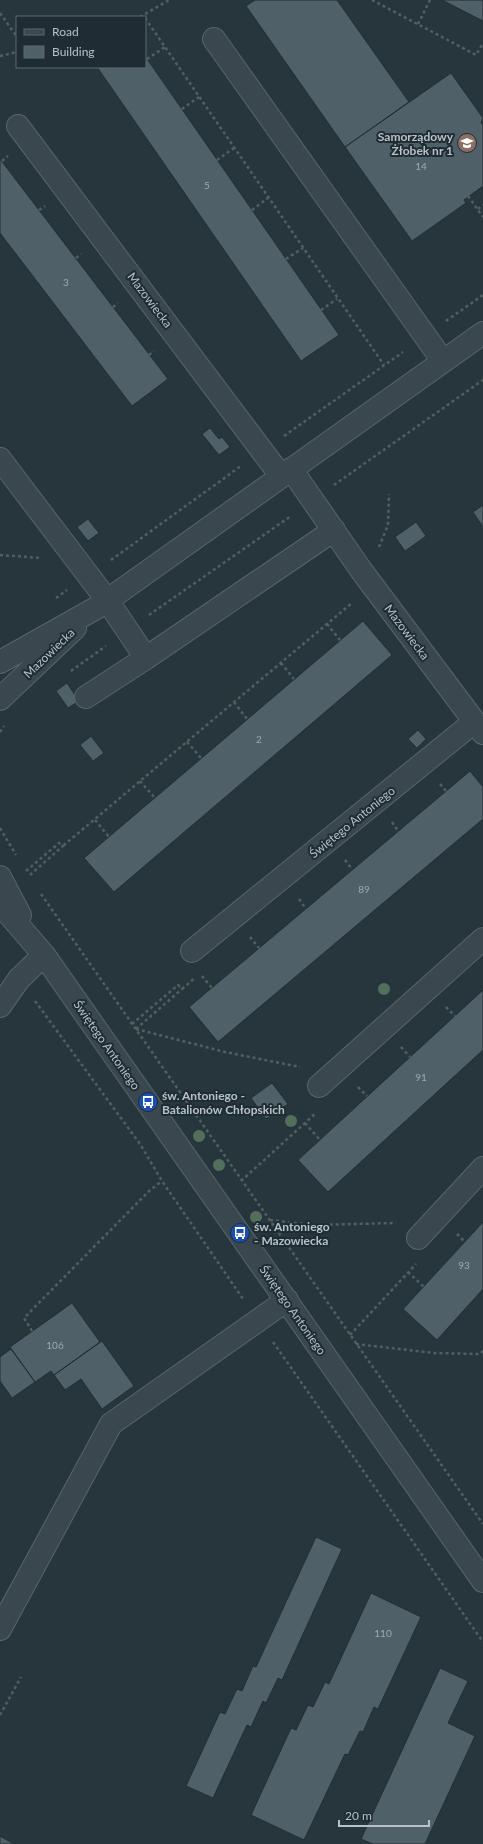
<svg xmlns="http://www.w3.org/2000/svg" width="483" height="1844" font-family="Lato,sans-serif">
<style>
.building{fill:#506068;stroke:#212e35}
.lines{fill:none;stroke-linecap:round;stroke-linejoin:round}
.minor-casing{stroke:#58656b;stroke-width:24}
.path{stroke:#4e615f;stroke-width:2.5;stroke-dasharray:3 3;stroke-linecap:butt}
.minor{stroke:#3a474e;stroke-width:22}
.tree{fill:#536f5c}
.labels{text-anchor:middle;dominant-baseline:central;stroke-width:4;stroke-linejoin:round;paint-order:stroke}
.number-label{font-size:10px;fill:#9daab0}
.poi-label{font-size:12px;font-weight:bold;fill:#b7c2c8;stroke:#1f2c33;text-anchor:start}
.street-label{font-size:12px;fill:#b7c2c8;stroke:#1f2c33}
</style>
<rect width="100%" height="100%" fill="#27363d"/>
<path class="building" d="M255 0H337L409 102 345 147 246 6Z
M442 0H483V21Z
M145 56 339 335 301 361 97 67H145Z
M451 73 483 118 481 123 483 125V186L464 200 466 203 412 241 345 147Z
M0 159 168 379 132 406 0 233Z
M210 428 219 439 222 437 230 447 219 455 202 434Z
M483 505V527L473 512Z
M88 519 99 533 88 541 77 527Z
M416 522 426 536 405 551 395 537Z
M363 621 392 655 114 892 84 858Z
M67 683 79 701 68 708 56 691Z
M418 730 426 739 417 748 408 739Z
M91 736 104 753 93 761 80 745Z
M470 771 483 787V819L218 1042 189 1007Z
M483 990V1050L328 1192 298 1160Z
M272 1083 288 1104 266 1119 251 1098Z
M483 1222V1289L437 1340 403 1309Z
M72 1303 100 1342 54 1375 51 1371 35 1382 10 1347Z
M102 1341 134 1386 102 1409 81 1379 65 1390 54 1375Z
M11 1349 35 1382 12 1398 0 1381V1357Z
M316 1537 342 1549 282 1680 278 1678 266 1703 263 1701 251 1727 247 1725 213 1798 186 1786 220 1712 225 1714 237 1689 242 1691 253 1666 256 1667Z
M371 1593 421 1617 378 1709 374 1707 363 1732 360 1731 348 1755 345 1754 304 1840 251 1815 291 1728 296 1730 308 1705 313 1707 325 1682 329 1684Z
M440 1668 468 1681 448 1723 475 1736 425 1844H373L361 1839Z
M0 1836 14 1844H0Z"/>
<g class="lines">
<g class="minor-casing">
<path id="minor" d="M214 39 443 361
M18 126 281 476
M0 459 107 600 146 658 334 530
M291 469 361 570 483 733
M0 662 98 607 483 333
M86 697 146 658
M0 699 75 628
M0 877 20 915
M0 904 44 955 483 1581
M192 951 474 722
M0 1006 19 979 44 955
M319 1086 483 939
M418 1238 483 1168
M0 1629 111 1424 287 1300"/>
</g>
<path class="path" d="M372 0 476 55 483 43
M0 13 17 37
M140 17 169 0
M145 18 384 365
M418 24 430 0
M0 56 17 52
M147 59 165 47
M182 109 199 97
M217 160 234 148
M2 161 8 156
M468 196 483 217
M478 209 483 205
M39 210 45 206
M252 210 268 198
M76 258 81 254
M286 259 303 248
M113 307 118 303
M321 310 337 299
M446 321 483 295
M149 355 154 351
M284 436 403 352
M334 485 483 380
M379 547 388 525 389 494
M0 555 41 558
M111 560 241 466
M56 598 67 590
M149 615 291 516
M327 624 340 640
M281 663 294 679
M71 671 106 646
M234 702 247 719
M0 732 4 726
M187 742 201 758
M140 781 155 798
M440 784 446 791
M95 820 109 837
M392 822 398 831
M0 828 16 855
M345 860 352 869
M26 871 59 843 64 845 352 603
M30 875 64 845
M41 894 483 1524
M299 899 306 909
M250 937 259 948
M202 976 212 988
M35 1001 140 1144 162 1181 243 1299
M446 1007 455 1016
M132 1024 178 985 182 989 195 978
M136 1029 225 1052 300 1067
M136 1029 182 989
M401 1047 410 1057
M358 1087 367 1096
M305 1123 320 1140
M241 1181 316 1113
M270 1220 313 1225 396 1223
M457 1234 465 1242
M408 1272 424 1287
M32 1331 24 1318 149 1191 162 1181
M350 1335 416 1264
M273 1342 483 1642
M356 1344 434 1353 480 1354 483 1351
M0 1715 21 1677"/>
<use href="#minor" class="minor"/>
</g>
<g class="tree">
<circle cx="384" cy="989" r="6"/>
<circle cx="291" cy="1121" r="6"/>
<circle cx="199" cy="1136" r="6"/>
<circle cx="219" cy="1165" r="6"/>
<circle cx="256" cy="1217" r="6"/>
</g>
<defs>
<g id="school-disc" transform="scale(1)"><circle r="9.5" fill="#8d6e63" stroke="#1f2c33"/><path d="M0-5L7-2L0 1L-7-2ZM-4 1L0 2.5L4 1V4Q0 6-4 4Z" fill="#fff"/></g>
<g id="bus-disc" transform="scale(1)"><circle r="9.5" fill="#1a4fb4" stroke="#1f2c33"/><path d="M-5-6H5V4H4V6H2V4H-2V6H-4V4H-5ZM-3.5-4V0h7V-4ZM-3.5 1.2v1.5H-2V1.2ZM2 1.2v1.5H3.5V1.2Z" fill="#fff"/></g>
</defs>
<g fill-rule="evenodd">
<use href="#school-disc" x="467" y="143"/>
<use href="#bus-disc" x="148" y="1102"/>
<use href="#bus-disc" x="240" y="1233"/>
</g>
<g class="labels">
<g class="number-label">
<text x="421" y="166">14</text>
<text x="207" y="185">5</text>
<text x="66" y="282">3</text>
<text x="259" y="739">2</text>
<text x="364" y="889">89</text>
<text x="421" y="1077">91</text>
<text x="464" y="1265">93</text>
<text x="55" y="1345">106</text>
<text x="383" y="1633">110</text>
</g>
<g class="poi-label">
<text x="453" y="136" text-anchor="end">Samorządowy<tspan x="453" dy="14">Żłobek nr 1</tspan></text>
<text x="162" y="1095">św. Antoniego -<tspan x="162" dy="14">Batalionów Chłopskich</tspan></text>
<text x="254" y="1226">św. Antoniego<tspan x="254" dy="14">- Mazowiecka</tspan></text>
</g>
<g class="street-label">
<text transform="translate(150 300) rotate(53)">Mazowiecka</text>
<text transform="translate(407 632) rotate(53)">Mazowiecka</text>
<text transform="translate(49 653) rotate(-44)">Mazowiecka</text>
<text transform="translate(352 822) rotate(-39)">Świętego Antoniego</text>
<text transform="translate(107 1045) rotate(55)">Świętego Antoniego</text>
<text transform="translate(293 1310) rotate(55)">Świętego Antoniego</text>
</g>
</g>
<rect x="16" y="16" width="130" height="52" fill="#1f2c33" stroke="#5c686f"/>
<rect x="24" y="29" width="20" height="6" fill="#3a474e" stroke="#5c686f"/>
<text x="52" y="36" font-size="12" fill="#b7c2c8">Road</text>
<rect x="24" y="46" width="20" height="12" fill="#506068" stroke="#5c686f"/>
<text x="52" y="56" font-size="12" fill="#b7c2c8">Building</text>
<path d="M339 1820v6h90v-6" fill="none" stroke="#b7c2c8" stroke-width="2"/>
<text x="345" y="1820" font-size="12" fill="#b7c2c8" stroke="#1f2c33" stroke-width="3" paint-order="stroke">20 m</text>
</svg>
